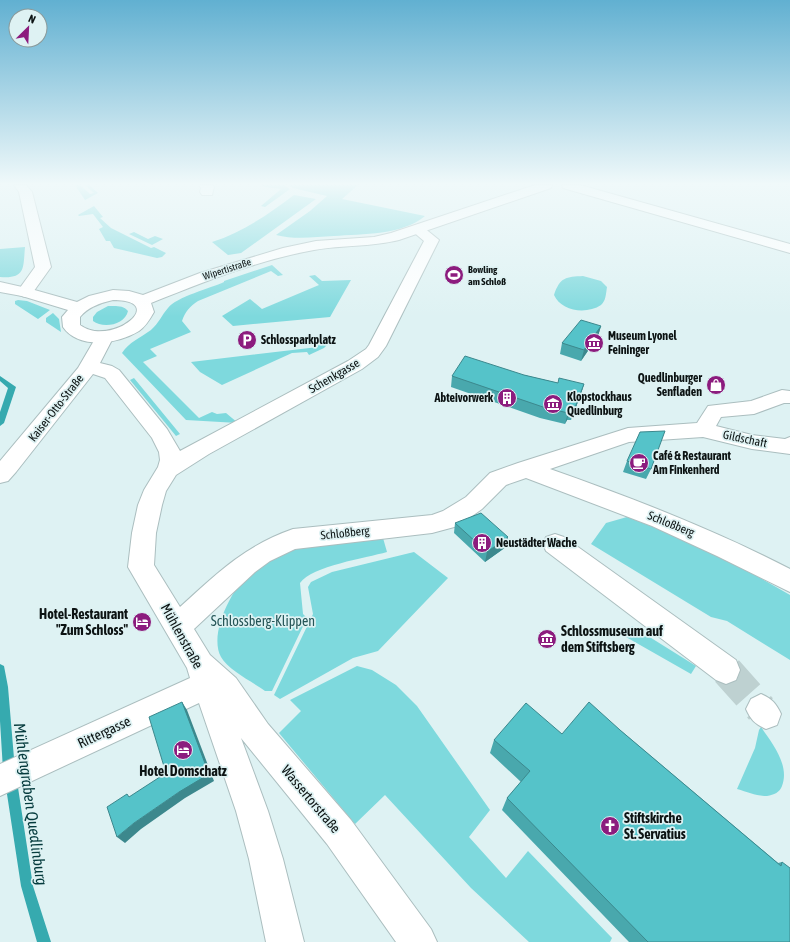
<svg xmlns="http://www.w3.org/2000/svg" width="790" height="942" font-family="'Asap Condensed',sans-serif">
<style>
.green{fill:#7ed9dd}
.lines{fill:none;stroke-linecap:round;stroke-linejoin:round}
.stream{fill:#36aaaf;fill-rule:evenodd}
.street-tunnel-far1{stroke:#bed1d1;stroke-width:25;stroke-dasharray:25 12;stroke-linecap:butt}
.street-tunnel{stroke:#bed1d1;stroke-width:32;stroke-dasharray:32 16;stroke-linecap:butt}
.street-casing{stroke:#abbebf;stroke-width:2}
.secondary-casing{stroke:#abbebf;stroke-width:2}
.street{fill:#fff;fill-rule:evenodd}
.secondary{fill:#fff;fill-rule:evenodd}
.wall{fill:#49a8ad}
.shaded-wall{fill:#3c888d}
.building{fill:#55c3c9;stroke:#3c888d}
.labels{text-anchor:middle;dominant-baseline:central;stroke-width:3.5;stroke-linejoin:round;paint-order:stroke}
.far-street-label{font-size:10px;fill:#0c1313;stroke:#def2f3}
.far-poi-label{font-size:10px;font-weight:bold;fill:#0c1313;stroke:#def2f3;text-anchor:start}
.poi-label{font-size:12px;font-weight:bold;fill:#0c1313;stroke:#def2f3;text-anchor:start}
.street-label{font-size:12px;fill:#0c1313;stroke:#def2f3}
.near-poi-label{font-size:14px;font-weight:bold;fill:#0c1313;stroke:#def2f3;text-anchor:start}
.near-park-label{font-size:14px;fill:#255557;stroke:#def2f3}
.near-street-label{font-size:14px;fill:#0c1313;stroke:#def2f3}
.near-water-label{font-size:16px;font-style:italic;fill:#053b3d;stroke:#def2f3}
</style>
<rect width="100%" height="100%" fill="#def2f3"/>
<path class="green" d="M75 185H80L90 194 94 193 85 185H89L98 193 85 200Z
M262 185H284L290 189 265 207 261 206 281 189 265 187Z
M288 185H358L342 199 425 216C403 235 362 234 334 236 315 237 295 240 276 235L310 211 327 196 293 188Z
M294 195 316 199 241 253 228 255 212 242C243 232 269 214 294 195Z
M94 206 103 217 100 218 111 228 151 248 154 247 166 253 162 257 157 258 114 248 110 241H106L99 229 103 227 93 214 79 216 78 215Z
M134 232 148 239 155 236 163 239 152 245 129 234Z
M25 247C23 268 26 279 0 277V249Z
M272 265 283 275 278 276 271 271 198 301C190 306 185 312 182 321L191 332 150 349 157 356 143 362 199 418 212 412 217 414 226 413 238 423 186 420 122 353C129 342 140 338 151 330 159 323 161 316 168 308 176 297 211 288 224 282V281Z
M315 275 322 281 351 280 330 317 233 326 222 316 250 299 262 309 319 285 309 276Z
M583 276 601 281 607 287C606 293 606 301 601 305 586 315 561 311 554 295 560 277 566 277 583 276Z
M18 300 27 301 50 310 38 319 15 304V301Z
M108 306C116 306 123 305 128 311 125 325 103 329 93 321V317L97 312Z
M53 313 59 319 61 332 46 322V318Z
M327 339 328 344 324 348 309 355 307 352 292 353 222 385 200 372 191 362 318 347V341Z
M134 378 180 434 176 436 130 380Z
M627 517C684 538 738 564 790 595V660L727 621 711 617 591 544 606 523Z
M383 538 387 552C366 558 312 566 300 583L303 614 307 618 272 691H265C253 682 228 670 221 657 208 634 233 585 253 570 265 561 282 554 297 549Z
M414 552 448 578 378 651 353 658 280 699 274 695 313 614 308 587 311 582 332 572Z
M632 626 696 666 691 674 626 637Z
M357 666 372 670 396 685 417 706 490 810 469 837 506 878 528 851 612 938 610 942H529L471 888 385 795 355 824 279 733 301 711 290 700Z
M761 727C772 743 790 765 782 786 780 792 774 795 767 796 756 796 748 792 737 789L755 748 759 730Z"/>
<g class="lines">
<path class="stream" d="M0 376 16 387 4 423 0 426V412L8 388 0 381Z
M0 664 4 666 8 687 15 770 13 774 9 776 5 774 3 770 0 721Z
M11 775 15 777 17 781 33 886 51 942H37L21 886 5 781 7 777Z"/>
<path class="street-tunnel-far1" d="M726 670 728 672"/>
<path class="street-tunnel" d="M727 671 761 709"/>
<g class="street-casing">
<path id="street" d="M14 185H26L32 192 51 267 31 295 25 297 19 295 17 292 35 267 19 192Z
M199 185H213L214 187 212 195H202L200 192 201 188Z
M562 185H580L790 244V253L563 188Z
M418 226 423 227 439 240 386 346 378 357 362 369 209 454 176 475 166 491 162 505 156 533 154 565 180 607C216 574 246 545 293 529L432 515 443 511 466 497 490 473 518 463 628 428 697 423 708 406 751 401 782 390 790 391V403H784L754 414 721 417 716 426 752 435 785 439 790 437V454L752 449 703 437 629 442 550 469C632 498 713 529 790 569V592L717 556 652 526 526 478 506 485 482 509 458 526 432 533 295 549 270 561 255 572 194 629 210 655 236 678 268 724 351 820 431 929 437 942H396L327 844 241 738 268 811 283 859 304 942H266L249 859 236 811 199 703 0 796V764L190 678 187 668 128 567 132 533 138 505 144 490 158 467 160 460 159 452 152 438 105 378 93 374 16 472 8 481 0 483V461L78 368 99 332 105 331 111 332 114 336 100 363 112 366 119 370 167 429 180 451 348 361 366 349 369 345 424 241 411 230 413 227Z
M555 534 564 537 736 660 740 670 736 680 726 684 716 680 546 551 543 544 546 537Z
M761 694C772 699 776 703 781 714L777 725 766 729C755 724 751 720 746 709L751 699Z"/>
</g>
<g class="secondary-casing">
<path id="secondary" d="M535 185H552L551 188 399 240C371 247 342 245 314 250 258 260 204 282 151 303L154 312C150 319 146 326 139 331 118 344 79 350 63 327L62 317 68 310 22 296 0 292V282L31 289 77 302 89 296 113 290 129 291 143 295 200 273 283 248 316 241 374 237 391 233ZM113 300C170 300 111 348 80 325V317C88 307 100 303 113 300Z"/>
</g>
<use href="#street" class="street"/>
<use href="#secondary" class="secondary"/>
</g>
<path class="wall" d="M601 326 598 336 581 361 560 354 562 343Z
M524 375 558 383 584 384 581 394 571 420H567L565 424 540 418 451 387 452 376Z
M627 461 651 469 646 479 623 472Z
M455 523 508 537 506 547 485 562 454 533Z
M620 730 778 863 782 862 790 942H629L502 810 507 798 521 782 490 753 494 740 562 734Z"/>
<path class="shaded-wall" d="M601 326 598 336 581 361 584 350Z
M584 384 581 394 571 420 574 410Z
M570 409 567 420 565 424 568 413Z
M508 537 506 547 485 562 487 552Z
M182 702 187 710 214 781 185 798 141 829 125 843 117 837 134 823 179 792Z"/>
<path class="building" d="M581 320 601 326 584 350 562 343Z
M465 356 524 375 558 383 559 378 584 384 574 410 570 409 568 413 543 407 452 376Z
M665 431 651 469 627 461 640 432Z
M481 513 508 537 487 552 455 523Z
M182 702 209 774 179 792 134 823 117 837 107 807 127 794 129 797 166 773 149 717Z
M589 702 620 730 781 866 782 862 790 868V942H648L507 798 530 771 494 740 526 703 562 734Z"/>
<linearGradient id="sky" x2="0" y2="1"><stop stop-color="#61b0d1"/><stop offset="0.58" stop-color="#f0f9fa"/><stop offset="1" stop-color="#f0f9fa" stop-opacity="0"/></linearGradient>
<rect width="790" height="317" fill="url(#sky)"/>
<defs>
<g id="stadium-disc" transform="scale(1)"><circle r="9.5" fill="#8c1c7e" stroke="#def2f3"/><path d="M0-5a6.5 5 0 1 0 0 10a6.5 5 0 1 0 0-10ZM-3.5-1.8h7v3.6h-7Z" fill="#fff"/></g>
<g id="parking-disc" transform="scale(1)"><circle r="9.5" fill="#8c1c7e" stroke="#def2f3"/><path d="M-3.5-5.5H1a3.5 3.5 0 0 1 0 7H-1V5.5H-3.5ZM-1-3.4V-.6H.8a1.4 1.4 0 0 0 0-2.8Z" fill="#fff"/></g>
<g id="museum-disc" transform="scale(1)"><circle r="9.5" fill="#8c1c7e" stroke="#def2f3"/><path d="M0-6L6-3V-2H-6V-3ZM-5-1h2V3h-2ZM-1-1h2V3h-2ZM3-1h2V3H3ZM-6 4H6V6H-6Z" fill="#fff"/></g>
<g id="shop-disc" transform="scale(1)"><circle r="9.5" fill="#8c1c7e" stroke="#def2f3"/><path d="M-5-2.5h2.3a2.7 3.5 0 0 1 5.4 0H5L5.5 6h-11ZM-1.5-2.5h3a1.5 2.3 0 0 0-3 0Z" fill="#fff"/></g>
<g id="building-disc" transform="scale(1)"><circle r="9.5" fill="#8c1c7e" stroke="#def2f3"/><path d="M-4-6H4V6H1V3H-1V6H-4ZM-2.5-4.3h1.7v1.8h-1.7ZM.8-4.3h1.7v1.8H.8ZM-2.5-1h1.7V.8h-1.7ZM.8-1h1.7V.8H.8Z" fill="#fff"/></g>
<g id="cafe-disc" transform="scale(1)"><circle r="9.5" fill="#8c1c7e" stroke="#def2f3"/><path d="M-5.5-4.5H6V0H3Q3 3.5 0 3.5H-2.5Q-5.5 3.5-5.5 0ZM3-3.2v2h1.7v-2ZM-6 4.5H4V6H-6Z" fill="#fff"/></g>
<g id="hotel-disc" transform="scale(1)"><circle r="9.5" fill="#8c1c7e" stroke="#def2f3"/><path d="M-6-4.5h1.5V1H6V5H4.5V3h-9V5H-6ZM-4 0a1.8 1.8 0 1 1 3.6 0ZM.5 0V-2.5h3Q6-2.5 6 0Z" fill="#fff"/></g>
<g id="church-disc" transform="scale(1)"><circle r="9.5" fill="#8c1c7e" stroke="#def2f3"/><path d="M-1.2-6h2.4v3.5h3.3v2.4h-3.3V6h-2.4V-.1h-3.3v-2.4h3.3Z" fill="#fff"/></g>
</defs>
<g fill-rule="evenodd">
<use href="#stadium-disc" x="454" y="275"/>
<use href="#parking-disc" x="247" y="340"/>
<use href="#museum-disc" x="594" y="343"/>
<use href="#shop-disc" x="716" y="385"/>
<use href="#building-disc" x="507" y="398"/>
<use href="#museum-disc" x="553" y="404"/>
<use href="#cafe-disc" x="639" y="463"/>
<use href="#building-disc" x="482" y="543"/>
<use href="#hotel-disc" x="142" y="622"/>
<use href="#museum-disc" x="547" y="639"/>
<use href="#hotel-disc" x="183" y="750"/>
<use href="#church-disc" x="610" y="826"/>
</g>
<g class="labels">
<g class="far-street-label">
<text transform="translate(227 269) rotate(-18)">Wipertistraße</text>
</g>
<g class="far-poi-label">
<text x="468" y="269">Bowling<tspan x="468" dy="12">am Schloß</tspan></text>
</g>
<g class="poi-label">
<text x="608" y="336">Museum Lyonel<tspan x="608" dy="14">Feininger</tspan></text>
<text x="261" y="340">Schlossparkplatz</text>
<text x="702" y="378" text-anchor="end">Quedlinburger<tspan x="702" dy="14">Senfladen</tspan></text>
<text x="567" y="397">Klopstockhaus<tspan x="567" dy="14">Quedlinburg</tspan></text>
<text x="493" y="398" text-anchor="end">Abteivorwerk</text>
<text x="653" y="456">Café &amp; Restaurant<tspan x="653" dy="14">Am Finkenherd</tspan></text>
<text x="496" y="543">Neustädter Wache</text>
</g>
<g class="street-label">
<text transform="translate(334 376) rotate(-30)">Schenkgasse</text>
<text transform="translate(56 408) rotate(-52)">Kaiser-Otto-Straße</text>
<text transform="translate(745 439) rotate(12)">Gildschaft</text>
<text transform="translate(671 524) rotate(22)">Schloßberg</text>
<text transform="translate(345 533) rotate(-6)">Schloßberg</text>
</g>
<g class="near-poi-label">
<text x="128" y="614" text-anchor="end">Hotel-Restaurant<tspan x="128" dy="16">"Zum Schloss"</tspan></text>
<text x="561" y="631">Schlossmuseum auf<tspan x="561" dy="16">dem Stiftsberg</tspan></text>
<text x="183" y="771" text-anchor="middle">Hotel Domschatz</text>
<text x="624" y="818">Stiftskirche<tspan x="624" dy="16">St. Servatius</tspan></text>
</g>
<g class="near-park-label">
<text x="263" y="621">Schlossberg-Klippen</text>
</g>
<g class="near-street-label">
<text transform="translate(182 636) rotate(61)">Mühlenstraße</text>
<text transform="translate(104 732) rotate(-25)">Rittergasse</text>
<text transform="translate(311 799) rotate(50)">Wassertorstraße</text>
</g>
<g class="near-water-label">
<text transform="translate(31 804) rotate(82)">Mühlengraben Quedlinburg</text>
</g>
</g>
<g transform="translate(28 28) rotate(24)"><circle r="19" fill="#def2f3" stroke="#8a9999"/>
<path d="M0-3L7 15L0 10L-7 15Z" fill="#8c1c7e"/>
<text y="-6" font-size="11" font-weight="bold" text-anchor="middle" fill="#0c1313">N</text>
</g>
</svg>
